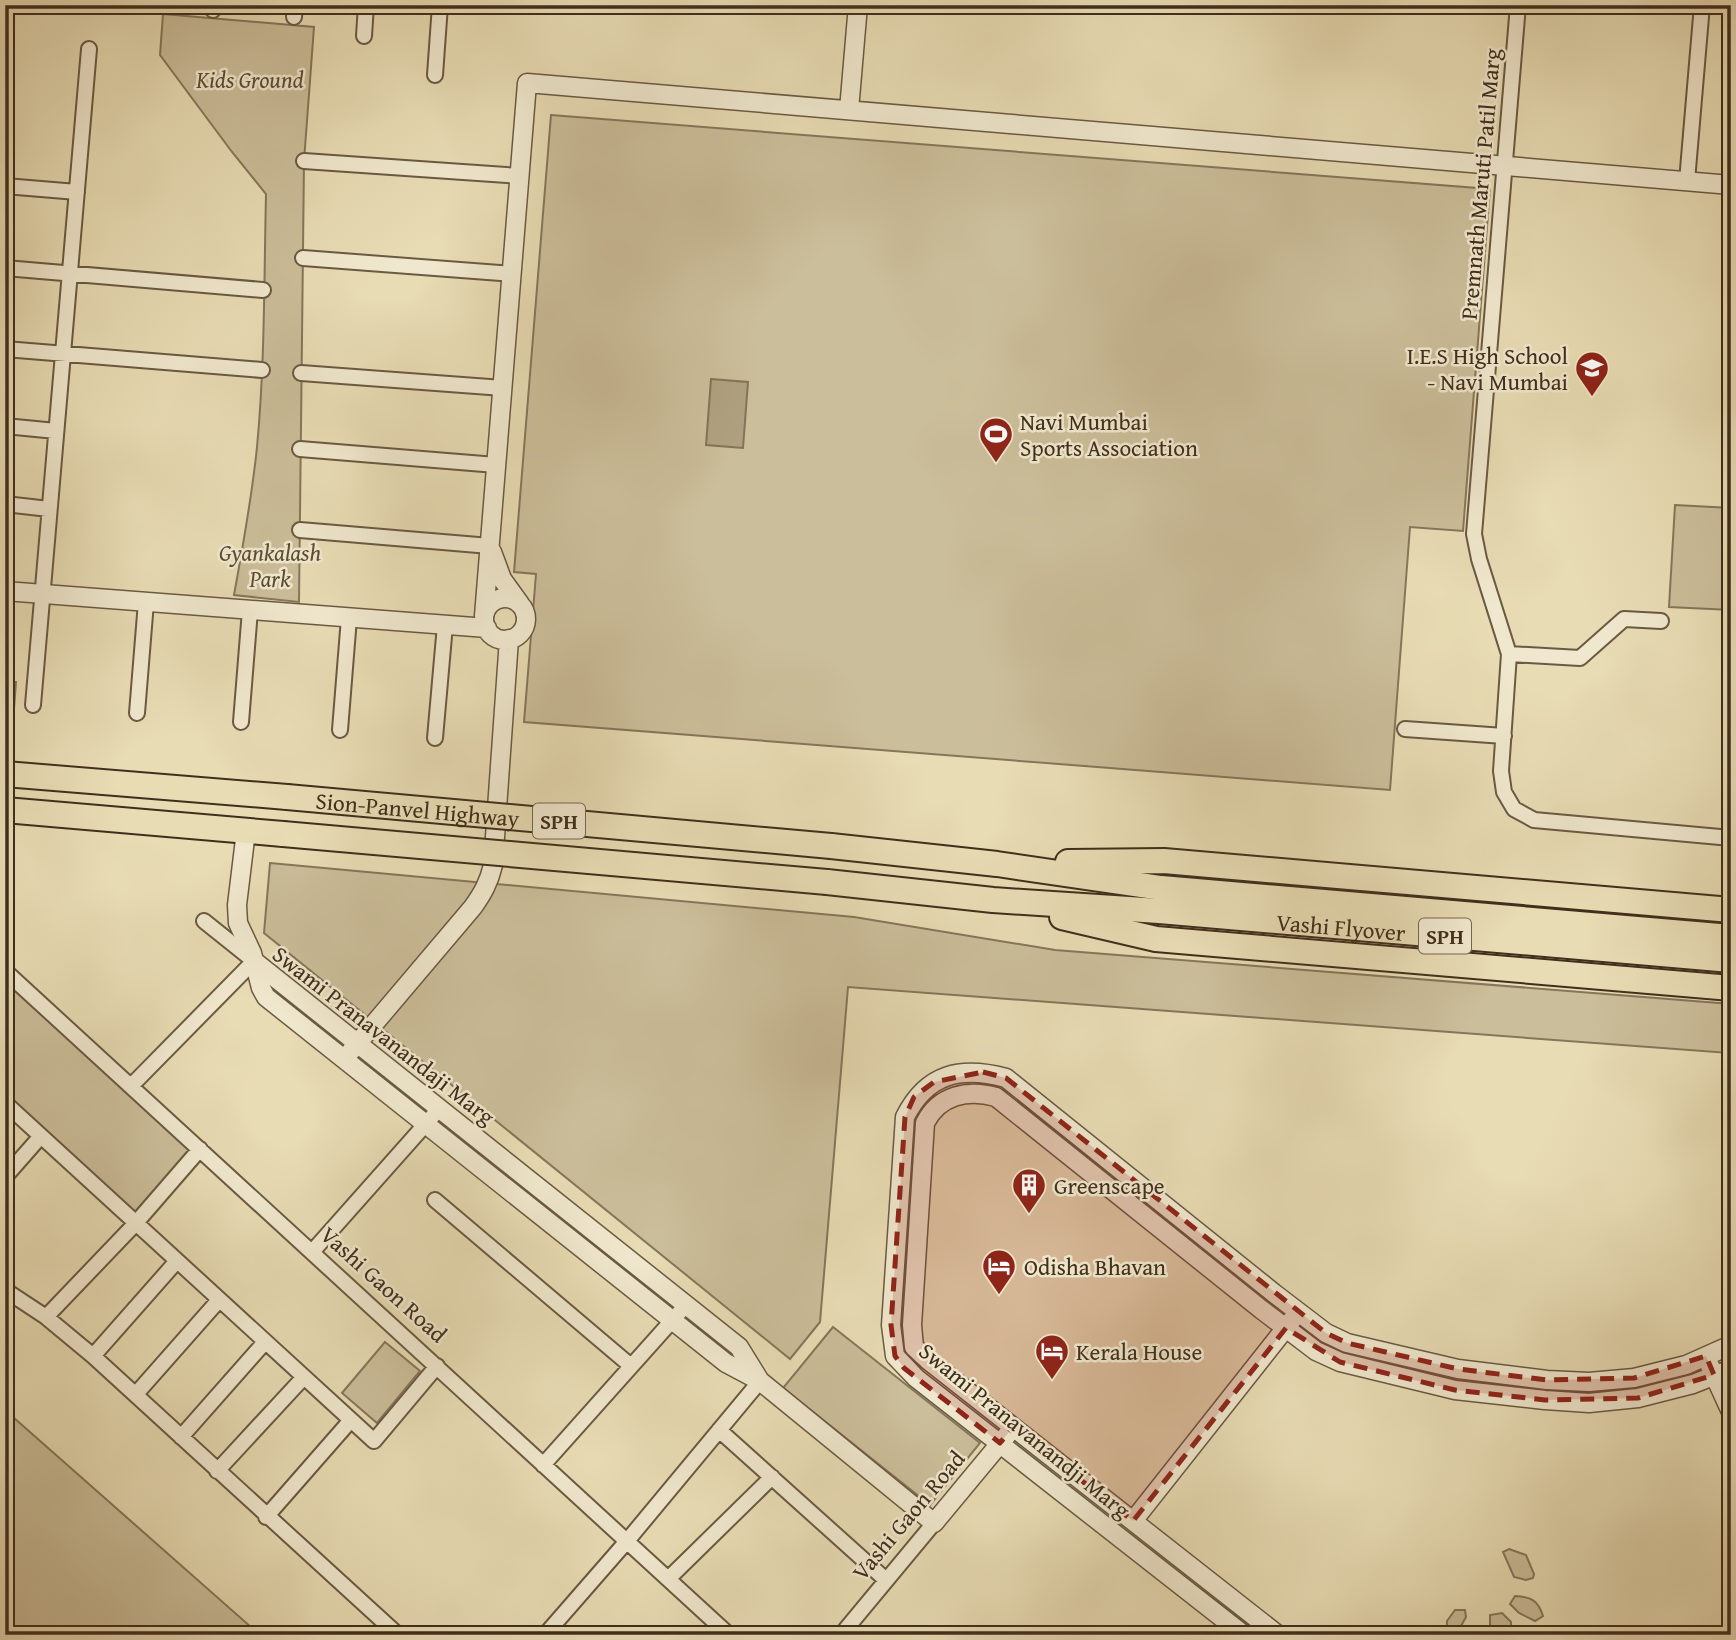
<svg xmlns="http://www.w3.org/2000/svg" width="1736" height="1640" font-family="'Gentium Book Plus',serif">
<style>
.green{fill:#cbbe9a;stroke:#86765b;stroke-width:2}
.water{fill:#afa180;stroke:#837358;stroke-width:2}
.lines{fill:none;stroke-linecap:round;stroke-linejoin:round}
.minor-casing{stroke:#6a5a42;stroke-width:18}
.tertiary-casing{stroke:#6a5a42;stroke-width:21}
.motorway-casing{stroke:#402e1c;stroke-width:28}
.minor{stroke:#f0e8ce;stroke-width:14}
.tertiary{stroke:#f0e8ce;stroke-width:18}
.motorway{stroke:#e8dcb4;stroke-width:24}
.motorway-bridge-casing{stroke:#402e1c;stroke-width:28;stroke-linecap:butt}
.motorway-bridge{stroke:#e8dcb4;stroke-width:24}
.marked{fill:#8f2418;fill-opacity:0.2;stroke:#8f2418;stroke-width:5;stroke-dasharray:14 9;stroke-linejoin:round}
.labels{text-anchor:middle;dominant-baseline:central;stroke-width:5;stroke-linejoin:round;paint-order:stroke}
.shield{fill:#f0e8ce;stroke:#756651;stroke-width:2}
.shield-label{font-size:21px;font-weight:bold;fill:#402e1c}
.park-label{font-size:23px;font-style:italic;fill:#5c4b35;stroke:#f0e8ce}
.street-label{font-size:23px;fill:#402e1c;stroke:#f0e8ce}
.poi-label{font-size:23px;fill:#402e1c;stroke:#f0e8ce;text-anchor:start}
</style>
<rect width="100%" height="100%" fill="#e8dcb4"/>
<filter id="stains"><feTurbulence type="fractalNoise" baseFrequency=".00286" numOctaves="4"/><feColorMatrix values="0 0 0 0 .2 0 0 0 0 .09 0 0 0 0 .02 0 0 0 .5 -.17"/></filter>
<radialGradient id="worn" r=".72"><stop offset=".6" stop-color="#630" stop-opacity="0"/><stop offset="1" stop-color="#630" stop-opacity=".3"/></radialGradient>
<path class="green" d="M163 14 314 27 304 161 299 602 234 595C243 546 252 497 257 447 265 363 264 278 266 194L232 152 160 55Z
M551 115 1490 189 1463 531 1410 527 1390 790 524 722 536 574 514 572Z
M1675 505 1731 508V610L1669 607Z
M5 682H16L14 709H5Z
M270 863 854 917 1055 950 1731 1004 1729 1053 848 987 820 1322 790 1359 264 933Z
M5 978 191 1150 135 1214 5 1094Z
M833 1327 980 1443 930 1505 783 1388Z
M385 1342 420 1371 377 1423 342 1393Z
M5 1410 260 1635H5Z
M1509 1549 1526 1555 1534 1574 1533 1578 1526 1580 1514 1577 1503 1552Z
M1515 1596C1531 1597 1538 1600 1543 1616L1535 1621 1519 1613 1510 1604Z
M1455 1610H1465L1466 1617 1456 1635H1447V1621Z
M1502 1613 1511 1622V1635H1493L1490 1631V1615Z"/>
<path class="water" d="M711 379 748 382 743 448 706 445Z"/>
<g class="lines">
<g class="minor-casing">
<path id="minor" d="M1518 5 1474 534 1479 559 1509 654 1501 771 1504 792 1514 809 1534 820 1731 838
M213 10 214 5
M294 17 295 5
M364 36 366 5
M435 75 440 5
M304 161 520 176
M1687 181 1702 5
M5 186 77 192
M303 258 512 274
M5 268 263 290
M5 349 262 370
M301 373 503 388
M5 426 56 431
M300 449 496 465
M5 504 49 509
M300 530 490 546
M1509 654 1580 658 1624 619 1661 621
M33 705 89 49
M137 713 146 602
M241 722 250 610
M1405 729 1504 736
M340 730 349 618
M435 738 445 625
M5 971 729 1635
M131 1086 254 961 204 921
M5 1103 374 1441 437 1366
M5 1177 41 1136
M435 1200 631 1366
M312 1252 439 1109
M5 1290 46 1317 93 1356 398 1635
M46 1317 135 1224 200 1149
M93 1356 176 1262
M136 1394 219 1300
M719 1430 886 1580
M181 1437 265 1342
M543 1465 686 1305
M217 1471 304 1377
M266 1517 351 1420
M668 1579 772 1477
M545 1635 627 1541 760 1381
M841 1635 934 1523"/>
</g>
<g class="tertiary-casing">
<path id="tertiary" d="M849 110 858 5
M492 552 502 579 520 604
M5 591 487 628
M484 619a21 21 0 1 1 42 0a21 21 0 1 1-42 0Z
M484 616 527 83 1731 185
M246 831 237 905 238 923 252 953 261 988 266 997 726 1363 760 1381 934 1523 1007 1435
M254 961 739 1347 760 1381
M351 1051 473 907C483 893 489 882 493 865L509 639
M1710 1366 1731 1412
M1133 1521 1292 1320
M1244 1635 916 1378 895 1356 891 1325 905 1117C927 1073 961 1066 1006 1078L1275 1294 1326 1333 1347 1343 1458 1369 1547 1380 1589 1382 1634 1378 1686 1365 1731 1345
M1278 1635 929 1361 914 1347 912 1325 925 1123C939 1095 968 1089 996 1097L1262 1310 1316 1351 1340 1362 1455 1390 1545 1400 1589 1403 1638 1398 1693 1384 1731 1369"/>
</g>
<g class="motorway-casing">
<g id="motorway">
<path d="M5 774 287 797"/>
<path d="M5 810 283 834"/>
<path d="M831 846 997 864 1161 888 1731 937"/>
<path d="M1068 862 1164 861 1731 910"/>
<path id="s1" d="M827 882 993 900 1159 911 1731 960"/>
<path d="M1062 917 1156 939 1731 988"/>
</g>
</g>
<use href="#minor" class="minor"/>
<use href="#tertiary" class="tertiary"/>
<use href="#motorway" class="motorway"/>
<g class="motorway-bridge-casing">
<g id="motorway-bridge">
<path id="s2" d="M287 797 831 846"/>
<path d="M283 834 827 882"/>
</g>
</g>
<use href="#motorway-bridge" class="motorway-bridge"/>
</g>
<path class="marked" d="M983 1072 1006 1078 1326 1333 1347 1343 1458 1369 1547 1380 1634 1378 1706 1356 1714 1375 1638 1398 1545 1400 1455 1390 1340 1362 1286 1328 1133 1521 1013 1427 1000 1443 904 1368 895 1356 891 1325 905 1117 914 1097 934 1082Z"/>
<defs>
<g id="school-pin" transform="scale(1.75)"><path d="M0 17L-7.5 6A9.5 9.5 0 1 1 7.5 6Z" fill="#8f2418" stroke="#f0e8ce"/><path d="M0-5L7-2L0 1L-7-2ZM-4 1L0 2.5L4 1V4Q0 6-4 4Z" fill="#fff"/></g>
<g id="stadium-pin" transform="scale(1.75)"><path d="M0 17L-7.5 6A9.5 9.5 0 1 1 7.5 6Z" fill="#8f2418" stroke="#f0e8ce"/><path d="M0-5a6.5 5 0 1 0 0 10a6.5 5 0 1 0 0-10ZM-3.5-1.8h7v3.6h-7Z" fill="#fff"/></g>
<g id="building-pin" transform="scale(1.75)"><path d="M0 17L-7.5 6A9.5 9.5 0 1 1 7.5 6Z" fill="#8f2418" stroke="#f0e8ce"/><path d="M-4-6H4V6H1V3H-1V6H-4ZM-2.5-4.3h1.7v1.8h-1.7ZM.8-4.3h1.7v1.8H.8ZM-2.5-1h1.7V.8h-1.7ZM.8-1h1.7V.8H.8Z" fill="#fff"/></g>
<g id="hotel-pin" transform="scale(1.75)"><path d="M0 17L-7.5 6A9.5 9.5 0 1 1 7.5 6Z" fill="#8f2418" stroke="#f0e8ce"/><path d="M-6-4.5h1.5V1H6V5H4.5V3h-9V5H-6ZM-4 0a1.8 1.8 0 1 1 3.6 0ZM.5 0V-2.5h3Q6-2.5 6 0Z" fill="#fff"/></g>
</defs>
<g fill-rule="evenodd">
<use href="#school-pin" x="1592" y="368"/>
<use href="#stadium-pin" x="996" y="434"/>
<use href="#building-pin" x="1029" y="1185"/>
<use href="#hotel-pin" x="999" y="1266"/>
<use href="#hotel-pin" x="1052" y="1351"/>
</g>
<g class="labels">
<g class="shield">
<rect x="533" y="803.5" width="52" height="35" rx="5"/>
<rect x="1419" y="918.5" width="52" height="35" rx="5"/>
</g>
<g class="shield-label">
<text x="559" y="821">SPH</text>
<text x="1445" y="936">SPH</text>
</g>
<g class="park-label">
<text x="250" y="79">Kids Ground</text>
<text x="270" y="552">Gyankalash<tspan x="270" dy="26">Park</tspan></text>
</g>
<g class="street-label">
<text transform="translate(1480 184) rotate(-85)">Premnath Maruti Patil Marg</text>
<text stroke="none"><textPath href="#s2" startOffset="131">Sion-Panvel Highway</textPath></text>
<text stroke="none"><textPath href="#s1" startOffset="516">Vashi Flyover</textPath></text>
<text transform="translate(384 1035) rotate(38)">Swami Pranavanandaji Marg</text>
<text transform="translate(384 1284) rotate(42)">Vashi Gaon Road</text>
<text transform="translate(1025 1430) rotate(39)">Swami Pranavanandji Marg</text>
<text transform="translate(908 1515) rotate(-50)">Vashi Gaon Road</text>
</g>
<g class="poi-label">
<text x="1568" y="355" text-anchor="end">I.E.S High School<tspan x="1568" dy="26">- Navi Mumbai</tspan></text>
<text x="1020" y="421">Navi Mumbai<tspan x="1020" dy="26">Sports Association</tspan></text>
<text x="1054" y="1185">Greenscape</text>
<text x="1024" y="1266">Odisha Bhavan</text>
<text x="1076" y="1351">Kerala House</text>
</g>
</g>
<rect width="1736" height="1640" fill="none" stroke="#e8dcb4" stroke-width="28"/>
<rect x="7" y="7" width="1722" height="1626" fill="none" stroke="#402e1c" stroke-width="3.5"/>
<rect x="14" y="14" width="1708" height="1612" fill="none" stroke="#402e1c" stroke-width="2"/>
<rect width="100%" height="100%" filter="url(#stains)"/>
<rect width="100%" height="100%" fill="url(#worn)"/>
</svg>
